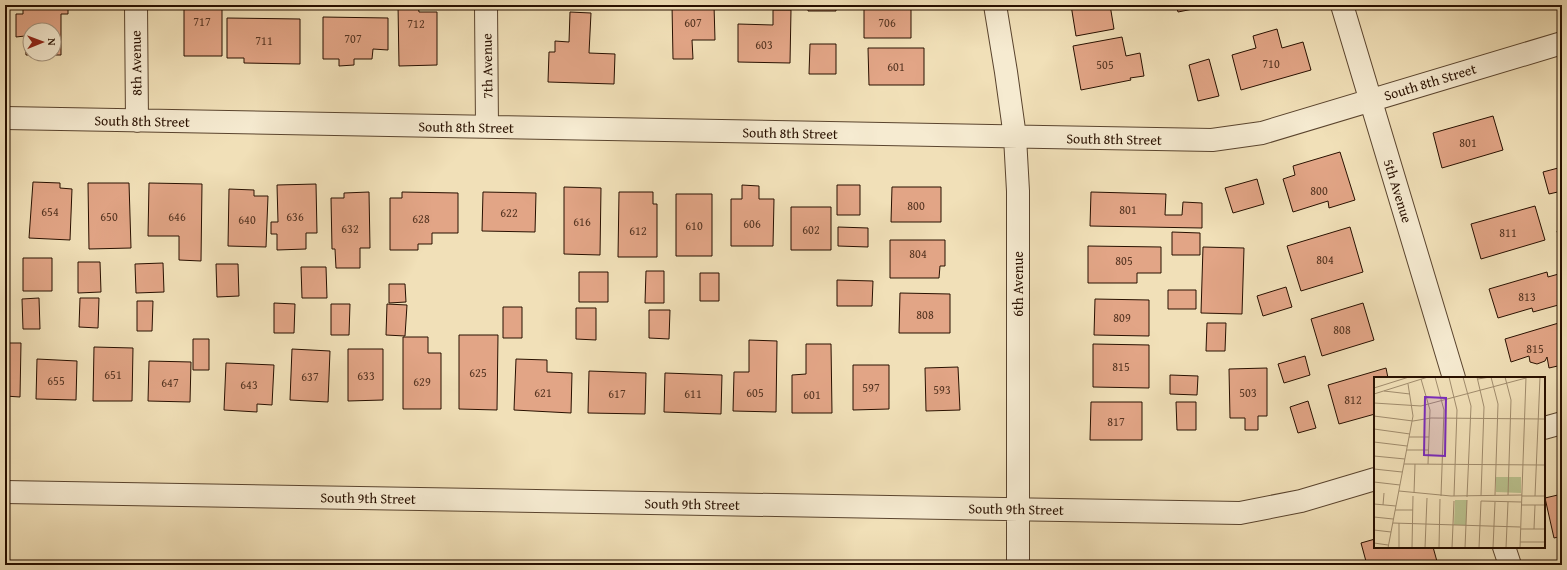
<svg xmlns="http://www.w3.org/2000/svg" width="1567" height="570" font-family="'Gentium Book Plus',serif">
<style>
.building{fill:#e2a586;stroke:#281000;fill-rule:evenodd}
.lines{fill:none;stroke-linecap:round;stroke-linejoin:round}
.minor-casing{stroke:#5a442e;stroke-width:24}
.minor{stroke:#f6ebd1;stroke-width:22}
.labels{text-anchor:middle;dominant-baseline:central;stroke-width:3;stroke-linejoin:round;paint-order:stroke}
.number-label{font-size:12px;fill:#563522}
.street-label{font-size:14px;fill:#281000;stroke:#f6ebd1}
.inset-road{fill:none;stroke:#a18d6e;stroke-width:1}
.view{fill:#7b2cbf;fill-opacity:0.15;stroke:#7b2cbf;stroke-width:2}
.inset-edge{fill:none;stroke:#281000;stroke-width:2}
</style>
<rect width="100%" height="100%" fill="#f1e0b8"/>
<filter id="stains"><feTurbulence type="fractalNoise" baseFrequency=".005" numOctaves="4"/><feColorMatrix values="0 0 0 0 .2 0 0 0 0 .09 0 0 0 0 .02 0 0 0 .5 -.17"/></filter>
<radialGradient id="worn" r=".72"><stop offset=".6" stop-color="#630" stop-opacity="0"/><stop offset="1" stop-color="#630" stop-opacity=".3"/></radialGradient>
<path class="building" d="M23 5H68V14H61V55H26L25 36 16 37V14H23ZM30 30H54V54H30Z
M184 5H222V56H184Z
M398 5H418L419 12H437V65L399 66Z
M672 5H714L715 40H692L693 59H673Z
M808 5H836V11H808Z
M864 5H911V38H864Z
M1071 5H1110L1114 29 1076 36Z
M1176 5H1203V7L1178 12Z
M773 10H791L790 63 738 62V24L773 25Z
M570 12 591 13 589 53 615 54 614 84 548 82 549 52H555V41L569 42Z
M323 17 388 18V50L373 49 372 59H354V65L339 66V59H323Z
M227 18 300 19V64L244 63V58H227Z
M1277 29 1282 48 1303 42 1311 70 1241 90 1232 55 1256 48 1253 36Z
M1122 37 1126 56 1140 53 1144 76 1130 78 1131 80 1081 90 1073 46Z
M810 44H836V74H809Z
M868 48H924V85H869Z
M1209 59 1219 96 1198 101 1189 65Z
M1493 116 1503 150 1442 168 1433 133Z
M1340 152 1355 200 1329 208 1328 201 1293 212 1283 179 1295 175 1293 166Z
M1562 167V191L1549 194 1543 172Z
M1257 179 1264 204 1233 213 1225 188Z
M5 180H7L6 221H5Z
M33 182 60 183V188L72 189 70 240 29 238Z
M88 183H129L131 248 89 249Z
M149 183 202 184 201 261 179 260V236H148Z
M316 184 317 233H306V249L277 250V234H271V222H278L277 185Z
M742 185 759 186V199H774L773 246H731V199H742Z
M837 185H860V215H837Z
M564 187 601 188 600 255 564 254Z
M892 187H941V222H891Z
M229 189 254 190V196H268L266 247 228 246Z
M369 192 370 248H360V268H336L335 249H332L331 198H344V193Z
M402 192 458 193V233H432V244H418V250H390V198H402Z
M483 192 536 193 535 232 482 231Z
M619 192H653V204H657V257H618Z
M1091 192 1166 194 1165 215H1182L1183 202 1202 203V228L1090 226Z
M676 194H712V256H676Z
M1535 206 1545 240 1481 259 1471 224Z
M791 207H831V250H791Z
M838 227 868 228V247L838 246Z
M1350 227 1363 272 1301 291 1287 246Z
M1562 230V249L1557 231Z
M1172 232 1200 233V255H1172Z
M890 240H945V266H940L939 278H890Z
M1088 246 1161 247V273H1137V283H1088Z
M1203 247 1244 248 1242 314 1201 313Z
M23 258H52V291H23Z
M78 262H100L101 292 78 293Z
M163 263 164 292 136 293 135 264Z
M216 264H238L239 296 217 297Z
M301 267H326L327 298H302Z
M646 271H664V303H645Z
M579 272H608V302H579Z
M1547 272 1548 277 1562 273V304L1533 312 1532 308 1498 318 1489 289Z
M700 273H719V301H700Z
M837 280 873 281 872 306H837Z
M389 284H405L406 302 389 303Z
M1286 287 1292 307 1263 316 1257 296Z
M1168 290H1196V309H1168Z
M900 293 950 294V333H899Z
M39 298 40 329H23L22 299Z
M80 298H99L98 328 79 327Z
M1095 299 1149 300V336L1094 335Z
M137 301H153L152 331H137Z
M274 303 295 304 294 333H274Z
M1363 303 1374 340 1322 356 1311 319Z
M331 304H350L349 335H331Z
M387 304 407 305 405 336 386 335Z
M503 307H522V338H503Z
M576 308H596V340L576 339Z
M649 310H670L669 339 649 338Z
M1562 322V365L1549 368 1547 357 1545 361 1537 364 1530 362 1529 356 1511 362 1505 339Z
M1207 323H1226L1225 351H1206Z
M459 335H498L497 410 459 409Z
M403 337H428V353H441V409H403Z
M193 339H209V370H193Z
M749 340 777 341 776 412 733 411 734 372H749Z
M5 343H21L20 397 5 396Z
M806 344H831L832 413H792V375L806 374Z
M1093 344 1149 345V388L1093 387Z
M94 347 133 348 132 401H93Z
M292 349 330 351 328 402 290 400Z
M348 349H383V400L348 401Z
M1305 356 1310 375 1284 383 1278 364Z
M37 359 77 361 76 400 36 399Z
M516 359 547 360V372L572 373 571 413 514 410Z
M149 361 191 362 190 402 148 401Z
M226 363 274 365 272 405 257 404V412L224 410Z
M853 365H889V409L853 410Z
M958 367 960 410 926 411 925 368Z
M1267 368V416H1258V430H1245V418H1230L1229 369Z
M1386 368 1388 378H1375V414L1339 424 1328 385Z
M589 371 646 373 645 414 588 413Z
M665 373 722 375 721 414 664 412Z
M1170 375 1198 376 1197 395 1170 394Z
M1308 401 1316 428 1298 433 1290 407Z
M1091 402H1142V440H1090Z
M1176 402H1196V430H1177Z
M1562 494V536L1554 538 1545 498Z
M1375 539V547H1433L1438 565H1367L1361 543Z"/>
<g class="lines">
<g class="minor-casing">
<path id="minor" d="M136 5 137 121
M486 5 487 127
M995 5 1006 72 1015 137 1018 191V565
M1342 5 1454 378
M5 118 1212 140 1262 133 1562 43
M1544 428 1562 423
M5 492 1240 513 1301 501 1375 479
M1504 547 1510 565"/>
</g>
<use href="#minor" class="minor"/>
</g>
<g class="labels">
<g class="number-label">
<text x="202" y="21">717</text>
<text x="693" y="22">607</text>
<text x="887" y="22">706</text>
<text x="416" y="23">712</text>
<text x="353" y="38">707</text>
<text x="264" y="40">711</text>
<text x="764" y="44">603</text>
<text x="1271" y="63">710</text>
<text x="1105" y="64">505</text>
<text x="896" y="66">601</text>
<text x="1468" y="142">801</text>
<text x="1319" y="190">800</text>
<text x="916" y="205">800</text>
<text x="1128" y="209">801</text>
<text x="50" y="211">654</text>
<text x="509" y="212">622</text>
<text x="109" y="216">650</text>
<text x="177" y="216">646</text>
<text x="295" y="216">636</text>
<text x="421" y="218">628</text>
<text x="247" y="219">640</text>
<text x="582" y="221">616</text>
<text x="752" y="223">606</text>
<text x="694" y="225">610</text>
<text x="350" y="228">632</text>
<text x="811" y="229">602</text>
<text x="638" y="230">612</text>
<text x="1508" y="232">811</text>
<text x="918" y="253">804</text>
<text x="1325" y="259">804</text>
<text x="1124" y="260">805</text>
<text x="1527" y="296">813</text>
<text x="925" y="314">808</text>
<text x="1122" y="317">809</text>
<text x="1342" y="329">808</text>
<text x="1535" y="348">815</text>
<text x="1121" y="366">815</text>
<text x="478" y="372">625</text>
<text x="113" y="374">651</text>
<text x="366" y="375">633</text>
<text x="310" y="376">637</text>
<text x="56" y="380">655</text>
<text x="422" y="381">629</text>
<text x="170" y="382">647</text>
<text x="249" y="384">643</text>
<text x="871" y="387">597</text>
<text x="942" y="389">593</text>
<text x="543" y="392">621</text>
<text x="755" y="392">605</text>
<text x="1248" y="392">503</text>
<text x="617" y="393">617</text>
<text x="693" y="393">611</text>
<text x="812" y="394">601</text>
<text x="1353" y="399">812</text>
<text x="1116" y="421">817</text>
</g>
<g class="street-label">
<text transform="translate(136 63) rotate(-91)">8th Avenue</text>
<text transform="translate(487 66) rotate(-91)">7th Avenue</text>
<text transform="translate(1430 82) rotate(-17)">South 8th Street</text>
<text transform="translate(142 121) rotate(1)">South 8th Street</text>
<text transform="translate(466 127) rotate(1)">South 8th Street</text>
<text transform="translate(790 133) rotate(1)">South 8th Street</text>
<text transform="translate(1114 139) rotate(1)">South 8th Street</text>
<text transform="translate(1398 191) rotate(73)">5th Avenue</text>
<text transform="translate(1018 284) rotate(-90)">6th Avenue</text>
<text transform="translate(368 498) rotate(1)">South 9th Street</text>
<text transform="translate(692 504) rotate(1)">South 9th Street</text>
<text transform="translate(1016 509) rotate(1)">South 9th Street</text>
</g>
</g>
<g transform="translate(1374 377)">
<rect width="171" height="171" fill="#f1e0b8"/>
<path d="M122 100H147V116L122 115ZM81 123H93L92 148H80Z" fill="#bac28f"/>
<path class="inset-road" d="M61 0 70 33 67 119M75 0 83 33 80 119M89 0 97 29 93 120M103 0 110 30 107 119M117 0 124 27 121 118M131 0 137 23 134 118M47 2 56 33 54 87M104 2 116 0M0 11 35 0M10 14 36 17M0 17 54 0M0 26 47 29 152 1M0 39 39 44 57 41 171 42M0 52 36 57M35 60H55M0 65 33 69M33 73H54M0 79 31 82M30 87 171 88M0 92 28 95M0 105 26 108M25 114 77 119 148 118M40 116 41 87M148 119H171M161 119 166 0M0 127 22 129M9 128 10 116M147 128H171M21 133H39M0 140 19 142M19 146 146 150M147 152H171M160 152 161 128M0 153 17 155M146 165H171M0 166 14 168M14 171 39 39 34 7M25 171V146M38 171 39 119M51 171 53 121M65 171 66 122M78 171 80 124M91 171 93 123M105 171 107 124 147 125M119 171 121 125M132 171 134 125M146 171 152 0"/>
<path class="view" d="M51 20 72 21 71 79 50 78Z"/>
<rect width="171" height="171" class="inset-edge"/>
</g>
<rect width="1567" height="570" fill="none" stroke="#f1e0b8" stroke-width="20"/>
<rect x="6" y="6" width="1555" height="558" fill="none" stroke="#281000" stroke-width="2"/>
<rect x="10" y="10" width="1547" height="550" fill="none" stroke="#281000"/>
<g transform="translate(42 42) rotate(89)"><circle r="19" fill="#f6ebd1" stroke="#a4937d"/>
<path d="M0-3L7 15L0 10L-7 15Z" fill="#8f2418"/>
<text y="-6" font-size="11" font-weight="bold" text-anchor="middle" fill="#281000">N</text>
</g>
<rect width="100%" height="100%" filter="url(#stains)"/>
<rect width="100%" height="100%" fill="url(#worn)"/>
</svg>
